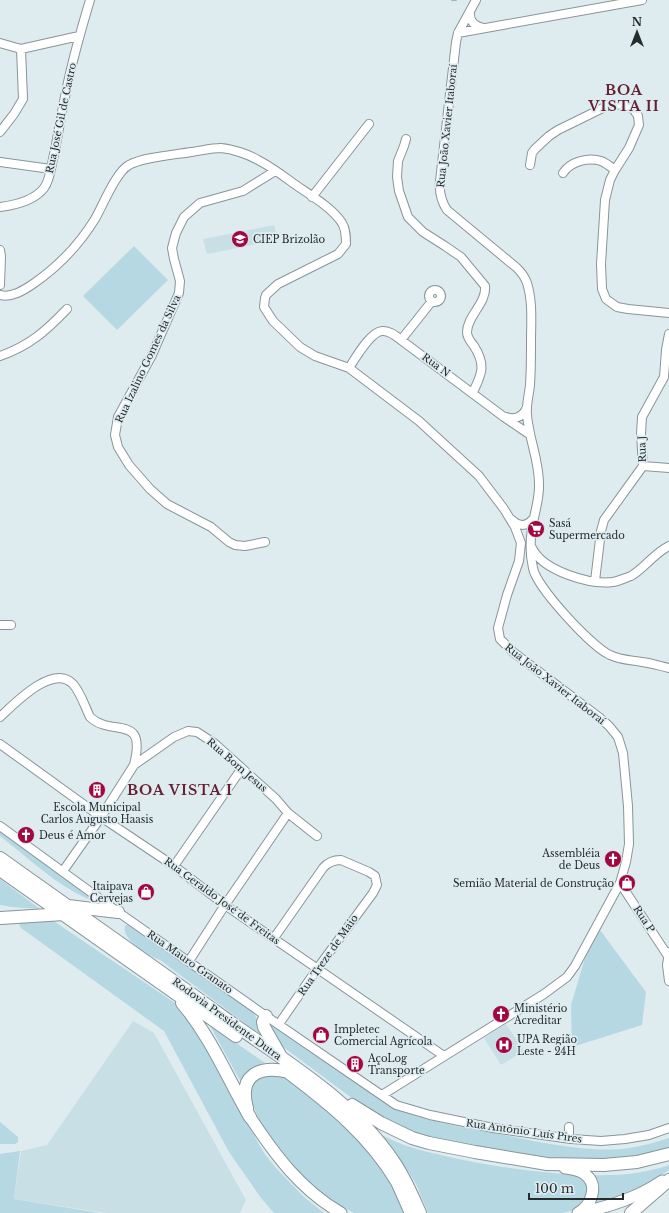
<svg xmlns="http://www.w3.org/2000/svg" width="669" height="1213" font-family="'Libre Baskerville',serif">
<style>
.built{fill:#c9dfe6}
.green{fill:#b6d8e3}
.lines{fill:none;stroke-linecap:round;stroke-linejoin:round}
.stream{stroke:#8bbbca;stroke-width:2}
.minor-casing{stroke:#889599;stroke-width:10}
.major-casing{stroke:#889599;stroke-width:13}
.highway-casing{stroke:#889599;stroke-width:14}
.minor{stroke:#fff;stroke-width:8}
.major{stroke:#fff;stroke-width:11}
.highway{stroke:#fff;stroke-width:12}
.labels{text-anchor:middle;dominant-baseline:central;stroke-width:3.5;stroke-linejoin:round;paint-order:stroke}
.street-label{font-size:10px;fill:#262b2d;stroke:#deecf0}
.poi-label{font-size:10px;fill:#262b2d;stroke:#deecf0;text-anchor:start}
.district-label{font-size:14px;font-weight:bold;letter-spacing:1px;fill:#662132;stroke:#deecf0}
</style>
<rect width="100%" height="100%" fill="#deecf0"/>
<path class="built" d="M274 225 278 240 207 254 203 239Z
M133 1021 154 1033 246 1200 240 1213H106L14 1199 21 1151 47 1145Z
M506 1024 524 1051 501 1065 484 1038Z"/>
<path class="green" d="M134 246 168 280 117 330 83 296Z
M0 830 103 904C66 895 30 859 0 836Z
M0 879 40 909 12 907 0 905Z
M52 920 178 1005 197 1027 244 1118 264 1153 276 1168 304 1197 324 1213H274L261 1198 229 1152 164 1031 21 928 19 925 22 922Z
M129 924H132L207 981 215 983 253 1012 269 1041 160 960C150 956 121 940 125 926Z
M597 926 646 992 642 1025 572 1047 571 1005 585 958Z
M269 1023 388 1105C418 1120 465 1128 499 1134 539 1142 581 1152 622 1149 638 1147 654 1143 669 1138V1152L656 1156 576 1161 485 1151 409 1133 361 1105 282 1046Z
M209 1024 268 1065 242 1084Z
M279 1071C299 1088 322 1103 341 1121 366 1146 392 1180 405 1213H354L337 1204 312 1187 291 1167 262 1126 249 1097 253 1079Z
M0 1122 18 1137V1142L15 1144H0Z
M382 1135C402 1146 423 1151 445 1156 489 1166 533 1172 578 1175 588 1179 588 1188 588 1197L575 1210 562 1213H428L417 1186 408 1171Z
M20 1151 14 1199 100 1213H0V1154Z
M669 1165V1170C645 1188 619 1197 590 1206V1175C617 1176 643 1174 669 1165Z"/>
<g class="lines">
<path class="stream" d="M452 0H456"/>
<g class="minor-casing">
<path id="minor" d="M476 0 458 33 456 42 440 181C439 192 441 201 447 210L517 268C521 272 525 277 527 283 533 302 531 323 531 343 531 357 531 371 530 385 529 395 526 405 527 415 529 440 540 462 539 487 539 501 534 514 532 529 530 541 530 555 533 568 536 587 592 647 610 655 620 660 631 660 642 662 651 663 660 666 669 668
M470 11C469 21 474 26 484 28
M458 33 642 0
M0 43 21 49 79 36
M0 132 14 114 23 99 21 49
M406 139 404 146 398 161 397 177 399 191 408 217 423 232 445 246 461 257 485 286C487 303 467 316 467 332 467 338 471 342 474 346 486 365 482 374 473 392
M0 162 51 169
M530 165 532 153 535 149 549 136 558 130 611 104 625 105 634 110 638 116 639 125 629 148 615 170 610 180 605 200 601 264 602 289 606 299 617 307 628 309 669 313
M563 173C571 161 589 157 601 161 606 163 611 167 615 170
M312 197 369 124
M0 207C16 205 34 201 44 188 50 180 51 168 53 159 58 137 61 114 66 92 72 61 81 30 90 0
M0 250 1 256 0 285
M429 296a6 6 0 1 1 12 0a6 6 0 1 1-12 0Z
M0 295C12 298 24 290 33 284 59 266 79 245 95 219 103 205 116 172 129 165 143 157 173 155 191 152 200 151 211 148 221 148 232 149 248 154 258 160 270 166 282 175 293 183 308 194 332 207 342 223 346 229 346 237 346 244L338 254 278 284 266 295 265 298 264 307 273 321 300 347 315 356 349 368 419 421 479 476 504 509 515 527 521 543 519 561 507 595 498 628 500 639 513 652 600 718 609 726 618 737 623 753 628 806 629 844 626 862 620 883 575 966 567 977 544 994 382 1095
M401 340 432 301
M0 356C29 346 46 331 67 309
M349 368C355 359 370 332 382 331 389 330 396 336 401 340L504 417 529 434
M506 417C514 420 523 417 526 409
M643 466 669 468
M512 520C518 526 526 527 532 520
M265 542 245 546 235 545 229 542 211 527 167 504 150 489 129 465 118 447 115 435 118 417 152 355 179 293 180 281 174 259 172 248 176 233 184 217 200 203 243 191 275 171
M532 548C543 571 590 585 613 582 619 581 625 578 631 576 645 568 654 553 669 546
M595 581 601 531 604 520 643 466 641 434 642 417 664 377 666 350 669 334
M0 625H11
M0 717C14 704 53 663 73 684 81 693 85 707 90 717 112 738 147 712 134 765
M0 744 101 817 174 866 225 905 444 1056
M0 826 118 912 266 1016 396 1105 430 1115 493 1128 571 1139 601 1141 625 1139 649 1135 669 1128
M174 866 242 768
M63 871 101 817 134 765 174 737 188 731 197 732 214 743 276 799 288 813 317 836
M620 883 668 956
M274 938 323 868C328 862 333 860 341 860L369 872 375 876 377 885 373 893 317 969 279 1024
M669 952 667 965 669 981
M189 961 225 905 288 813
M569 1139V1127"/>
</g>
<g class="major-casing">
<path id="major" d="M250 1117C275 1155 301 1190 341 1213
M565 1168C572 1169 581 1170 586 1175 599 1186 591 1206 578 1213
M581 1213C610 1206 637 1198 662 1181"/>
</g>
<g class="highway-casing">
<path id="highway" d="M0 858C74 911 149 963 222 1016 283 1060 351 1098 394 1162 405 1178 412 1195 420 1213
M0 870 236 1036
M68 906 118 912
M1 918 64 914
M182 1003C211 1037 228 1079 250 1117
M266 1016 263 1022 264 1027 280 1055
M289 1073C330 1104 370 1136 397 1182 402 1192 406 1203 411 1213
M352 1105 381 1123 412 1138 429 1143 475 1152 547 1164 604 1165 637 1162 669 1154
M247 1108C238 1075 259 1065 289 1072
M631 1213 669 1180"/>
</g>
<use href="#minor" class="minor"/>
<use href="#major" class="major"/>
<use href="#highway" class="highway"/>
</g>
<defs>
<g id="school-disc" transform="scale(0.9)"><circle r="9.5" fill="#a20742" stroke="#deecf0"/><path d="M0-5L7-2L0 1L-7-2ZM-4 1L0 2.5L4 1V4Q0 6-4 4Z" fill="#fff"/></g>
<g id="supermarket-disc" transform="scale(0.9)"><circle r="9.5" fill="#a20742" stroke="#deecf0"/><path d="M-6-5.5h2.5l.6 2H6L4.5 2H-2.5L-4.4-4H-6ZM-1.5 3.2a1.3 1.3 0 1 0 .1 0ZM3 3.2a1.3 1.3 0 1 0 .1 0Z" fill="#fff"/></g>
<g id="building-disc" transform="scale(0.9)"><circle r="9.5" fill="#a20742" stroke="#deecf0"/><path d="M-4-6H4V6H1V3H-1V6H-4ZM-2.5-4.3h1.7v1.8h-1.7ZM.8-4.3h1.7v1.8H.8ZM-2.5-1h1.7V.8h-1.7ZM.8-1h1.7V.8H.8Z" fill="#fff"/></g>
<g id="church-disc" transform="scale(0.9)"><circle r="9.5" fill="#a20742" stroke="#deecf0"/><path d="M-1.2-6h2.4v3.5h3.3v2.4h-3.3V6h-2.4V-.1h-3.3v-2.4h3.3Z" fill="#fff"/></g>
<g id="shop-disc" transform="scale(0.9)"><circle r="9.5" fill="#a20742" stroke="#deecf0"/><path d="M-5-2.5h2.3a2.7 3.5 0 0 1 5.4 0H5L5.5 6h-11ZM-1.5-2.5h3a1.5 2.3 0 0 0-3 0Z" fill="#fff"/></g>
<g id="hospital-disc" transform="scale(0.9)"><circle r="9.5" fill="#a20742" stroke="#deecf0"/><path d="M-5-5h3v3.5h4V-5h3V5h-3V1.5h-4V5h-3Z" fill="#fff"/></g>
</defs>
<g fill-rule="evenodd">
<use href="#school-disc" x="240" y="239"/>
<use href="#supermarket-disc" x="536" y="529"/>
<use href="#building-disc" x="97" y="790"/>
<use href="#church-disc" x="26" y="835"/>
<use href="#church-disc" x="613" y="859"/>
<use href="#shop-disc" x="627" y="883"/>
<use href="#shop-disc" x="146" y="892"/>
<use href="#church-disc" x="501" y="1014"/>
<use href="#shop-disc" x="321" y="1035"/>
<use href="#hospital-disc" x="504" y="1045"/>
<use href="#building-disc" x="355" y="1064"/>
</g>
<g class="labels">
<g class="street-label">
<text transform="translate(61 118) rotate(-78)">Rua José Gil de Castro</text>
<text transform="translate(447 126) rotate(-84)">Rua João Xavier Itaboraí</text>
<text transform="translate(148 359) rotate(-65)">Rua Izalino Gomes da Silva</text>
<text transform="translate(436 365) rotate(36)">Rua N</text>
<text transform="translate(642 449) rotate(-92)">Rua J</text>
<text transform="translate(555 684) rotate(38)">Rua João Xavier Itaboraí</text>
<text transform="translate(237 765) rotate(41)">Rua Bom Jesus</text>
<text transform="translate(222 901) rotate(36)">Rua Geraldo José de Freitas</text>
<text transform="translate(644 919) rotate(57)">Rua P</text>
<text transform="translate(328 955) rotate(-55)">Rua Treze de Maio</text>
<text transform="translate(190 962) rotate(35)">Rua Mauro Granato</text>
<text transform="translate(227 1019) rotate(36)">Rodovia Presidente Dutra</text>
<text transform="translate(524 1131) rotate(8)">Rua Antônio Luís Pires</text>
</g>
<g class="poi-label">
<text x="253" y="239">CIEP Brizolão</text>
<text x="549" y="523">Sasá<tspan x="549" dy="12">Supermercado</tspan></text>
<text x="97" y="807" text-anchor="middle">Escola Municipal<tspan x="97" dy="12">Carlos Augusto Haasis</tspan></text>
<text x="39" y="835">Deus é Amor</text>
<text x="600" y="853" text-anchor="end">Assembléia<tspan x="600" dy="12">de Deus</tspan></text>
<text x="614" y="883" text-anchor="end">Semião Material de Construção</text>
<text x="133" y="886" text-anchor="end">Itaipava<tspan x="133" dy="12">Cervejas</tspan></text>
<text x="514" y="1008">Ministério<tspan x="514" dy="12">Acreditar</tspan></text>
<text x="334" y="1029">Impletec<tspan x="334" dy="12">Comercial Agrícola</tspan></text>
<text x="517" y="1039">UPA Região<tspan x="517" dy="12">Leste - 24H</tspan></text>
<text x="368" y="1058">AçoLog<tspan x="368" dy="12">Transporte</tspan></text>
</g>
<g class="district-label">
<text x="624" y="90">BOA<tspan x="624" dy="16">VISTA II</tspan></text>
<text x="180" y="790">BOA VISTA I</text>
</g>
</g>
<g transform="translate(637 32)" stroke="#deecf0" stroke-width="3" paint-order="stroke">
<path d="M0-3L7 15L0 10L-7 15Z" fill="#262b2d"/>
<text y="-6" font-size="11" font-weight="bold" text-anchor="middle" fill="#262b2d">N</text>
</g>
<path d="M529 1193v6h94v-6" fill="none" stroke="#262b2d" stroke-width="2"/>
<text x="535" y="1193" font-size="12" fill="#262b2d" stroke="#deecf0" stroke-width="3" paint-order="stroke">100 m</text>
</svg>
